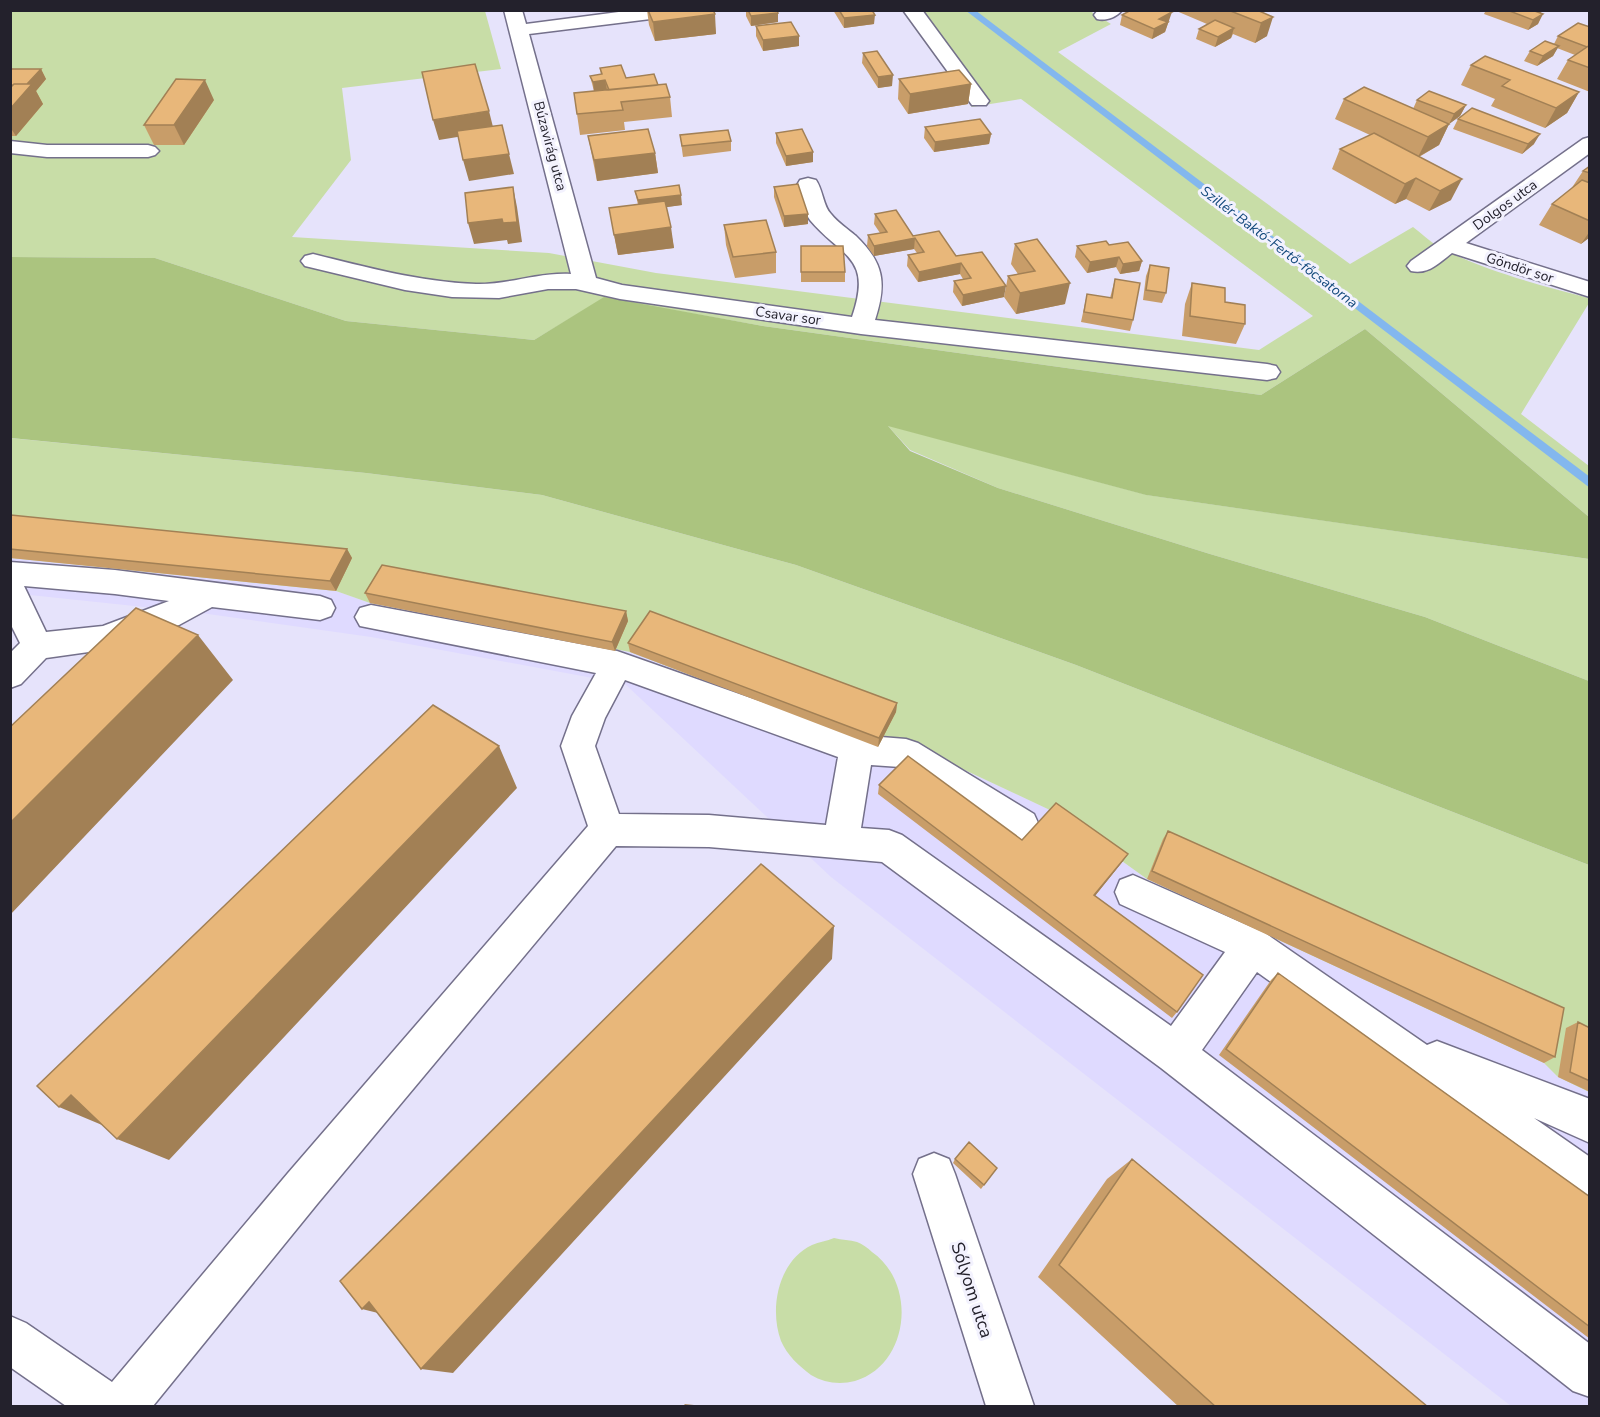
<svg xmlns="http://www.w3.org/2000/svg" width="1600" height="1417" font-family="'Nunito Sans',sans-serif">
<style>
.built{fill:#dfdaff}
.green{fill:#c8dda7}
.forest{fill:#abc47f}
.lines{fill:none;stroke-linecap:round;stroke-linejoin:round}
.stream{fill:#83b7ee;fill-rule:evenodd}
.minor-casing{stroke:#74708b;stroke-width:3}
.minor{fill:#fff;fill-rule:evenodd}
.wall{fill:#c89d69}
.shaded-wall{fill:#a28055}
.building{fill:#e8b77a;stroke:#a28055;stroke-width:1.5}
.labels{text-anchor:middle;dominant-baseline:central;stroke-width:6;stroke-linejoin:round;paint-order:stroke}
.far-street-label{font-size:14px;fill:#23212c;stroke:#f3f2fe}
.far-water-label{font-size:14px;font-style:italic;fill:#13497c;stroke:#f3f2fe}
.near-street-label{font-size:18px;fill:#23212c;stroke:#f3f2fe}
</style>
<rect width="100%" height="100%" fill="#e6e3fb"/>
<path class="built" d="M11 558 336 591 370 603 630 652 907 743 1052 811 1147 879 1544 1063 1558 1077 1589 1092V1406H1511L831 877 625 684 371 637 201 613 11 593Z"/>
<path class="green" d="M11 11H485L501 69 342 88 351 160 292 237 549 253 656 273 1259 350 1313 316 1021 99 972 107 902 11H1090L1111 24 1058 52 1350 264 1413 227C1421 233 1429 241 1439 247 1482 270 1542 286 1589 298V303L1521 414 1589 466V517L1365 329 1261 395 763 326 604 298 534 340 346 321 155 258 11 257Z
M887 425 1147 495 1589 559V681L1425 617 1210 554 998 488 910 450Z
M10 438 366 473 542 495 796 565 1076 665 1589 865V1092L1558 1077 1544 1063 1147 879 1052 811 907 743 878 747 630 652 370 603 336 591 11 558Z
M834 1238C842 1240 850 1240 857 1242 862 1244 868 1248 872 1252 918 1284 909 1365 855 1381 840 1385 824 1383 811 1375 799 1366 787 1355 781 1341 769 1309 778 1261 812 1245 819 1242 827 1241 834 1238Z"/>
<path class="forest" d="M11 257 155 258 346 321 534 340 604 297 763 326 1261 395 1365 329 1589 517V559L1146 495 888 426 910 451 998 488 1210 554 1425 617 1589 681V865L1076 665 796 565 542 495 366 473 11 438Z"/>
<g class="lines">
<path class="stream" d="M965 10H975L1590 477V488Z"/>
<g class="minor-casing">
<path id="minor" d="M504 10H522L526 24 634 10H692L683 15 529 34 596 278 622 285 852 317C873 256 842 258 810 220 803 211 801 196 797 185L800 180 808 178 816 180C823 190 823 206 831 214 838 223 848 229 856 236 884 263 887 283 875 320L1267 364 1276 366 1280 372 1276 378 1267 380 861 334 620 299 576 289H548L499 298 452 297 405 290 305 266 301 261 305 256 313 254C366 267 420 282 476 284 508 285 539 272 571 274Z
M903 10H922L989 101 986 105H972Z
M1122 10C1116 18 1105 21 1097 19L1094 15 1098 10Z
M1590 137V153L1466 243 1590 282V297L1452 253C1439 263 1428 275 1411 271L1407 266 1411 261 1583 139Z
M10 141 47 145H148L155 147 159 151 155 155 148 157H47L10 153Z
M10 562 115 570 320 596 331 600 335 608 331 616 320 620 212 607 179 625 103 650 46 658 21 684 10 688V653L20 643 10 623ZM24 586 115 594 169 601 103 626 46 632Z
M371 605 617 651 856 735 906 739 918 743 1034 814 1039 825 1034 836 1021 841 1008 836 900 767 871 765 861 828 889 830 902 835 1171 1026 1225 952 1120 904 1115 892 1120 880 1133 875 1265 933 1427 1045 1437 1041 1590 1099V1143L1534 1118 1590 1157V1204L1575 1198 1257 972 1202 1050 1590 1344V1397L1573 1391 1161 1068 882 862 709 847 616 846 318 1203 153 1406H66L10 1367V1316L26 1323 112 1382 288 1173 588 826 561 746 572 716 596 673 360 626 355 617 360 608ZM625 680 838 757 826 825 709 815 619 814 595 746 605 718Z
M934 1153 949 1159 955 1174 1034 1406H986L913 1174 919 1159Z"/>
</g>
<use href="#minor" class="minor"/>
</g>
<path class="wall" d="M647 10H713L716 34 655 41 649 25Z
M746 10H777L778 13V22L751 26 746 16Z
M833 10H872L874 24 844 28Z
M1174 10H1260L1267 36 1255 43 1233 34 1231 38 1215 47 1196 39 1199 29 1207 24Z
M1486 10H1544L1540 13 1538 24 1528 30 1484 14Z
M1122 15 1169 22 1168 23 1165 32 1152 39 1120 25Z
M756 26 799 36V46L763 51 756 36Z
M1590 27V92L1557 79 1568 60 1575 55 1557 48 1553 56 1537 66 1524 61 1530 51 1554 44 1558 36Z
M863 53 892 86 878 88 862 63Z
M1471 65 1579 92 1567 113 1545 128 1491 106 1495 99 1461 85Z
M600 68 626 78 658 85 670 97 672 117 624 122 625 130 580 135 574 93 594 91 590 76 601 75Z
M10 69H41L46 79 36 91 43 104 16 136H10Z
M899 79 971 84 968 104 908 114 898 99Z
M1344 99 1413 109 1417 100 1466 105 1460 116 1449 124 1439 145 1419 157 1451 200 1429 211 1406 199 1395 204 1332 169 1340 149 1370 135 1335 119Z
M214 100 184 145H154L144 125Z
M1458 119 1534 144 1522 154 1453 129Z
M925 127 991 134 989 144 934 152 924 138Z
M776 133 813 152V162L786 166 776 143Z
M680 135 731 141V151L683 157Z
M588 136 655 153 658 173 597 181Z
M1590 166V237L1581 244 1539 225 1552 204 1571 189 1583 171Z
M774 187 808 224 784 227 774 197Z
M635 191 682 205 666 207 674 248 618 255 609 208 638 205Z
M875 214 913 236 956 256 1004 297 962 306 953 292 954 281 963 279 960 274 918 282 907 266 908 255 917 253 914 249 874 256 867 246 868 235 880 233 874 224Z
M724 225 776 252V273L735 278 726 245Z
M1015 244 1065 304 1016 314 1004 297 1008 276 1018 274 1011 264Z
M1109 245 1142 261 1139 271 1120 274 1116 267 1087 273 1075 257 1077 246Z
M801 246 845 272V282H801Z
M1150 265 1166 293 1162 303 1143 300 1146 276Z
M1115 279 1133 320 1130 331 1081 322 1087 294 1110 298Z
M1192 283 1225 302 1245 324 1236 344 1182 336 1185 304Z
M10 516 347 549 352 558 336 591 10 558Z
M365 593 626 611 628 621 615 651 370 603Z
M628 643 897 703 896 712 878 747 630 652Z
M879 785 1022 840 1128 854 1123 861 1095 896 1177 1012 1172 1018 878 794Z
M1168 831 1555 1057 1544 1063 1147 879 1163 839Z
M1278 973 1590 1197V1339L1219 1055 1271 980Z
M1578 1022 1590 1028V1092L1558 1077 1566 1028Z
M955 1159 997 1168 981 1189 953 1163Z
M1132 1159 1428 1407H1179L1038 1277 1107 1179Z"/>
<path class="shaded-wall" d="M1535 10H1544L1531 19Z
M1172 12 1165 32 1152 39 1154 29 1159 19Z
M778 13V22L751 26V16Z
M715 14 716 34 655 41 653 22Z
M1543 14 1538 24 1528 30 1533 20Z
M875 15 874 24 844 28V18Z
M1273 17 1267 36 1255 43 1261 23Z
M1234 28 1231 38 1215 47 1218 37Z
M799 36V46L763 51V40Z
M1559 46 1553 56 1537 66 1543 56Z
M41 69 46 79 36 91 43 104 16 136 10 127V109L26 86Z
M893 75 892 86 878 88V77Z
M205 80 214 100 184 145 174 125Z
M605 80 607 90 594 92 593 82Z
M971 84 968 104 908 114 910 94Z
M1579 92 1567 113 1545 128 1556 108Z
M1466 105 1460 116 1449 124 1454 114Z
M489 111 494 131 439 140 433 120Z
M1449 124 1439 145 1418 157 1428 137Z
M991 134 989 144 934 152 935 142Z
M1540 134 1534 144 1522 154 1528 144Z
M813 152V162L786 166V156Z
M655 153 658 173 597 181 594 160Z
M509 154 514 174 469 181 463 160Z
M1416 178 1406 199 1395 204 1405 184Z
M1462 179 1451 200 1429 211 1440 191Z
M513 187 517 207 522 242 508 244 507 240 474 244 468 223Z
M681 195 682 205 639 211 638 200Z
M808 214V224L784 227V216Z
M671 227 674 248 618 255 614 235Z
M1590 231V237L1581 244Z
M915 238 914 249 874 256V246Z
M1119 257 1116 267 1087 273 1090 262Z
M1142 261 1139 271 1120 274 1123 264Z
M961 263 960 274 918 282 919 272Z
M1070 283 1065 304 1016 314 1020 293Z
M1006 286 1004 297 962 306 963 295Z
M347 549 352 558 336 591 330 581Z
M626 611 628 621 615 651 612 642Z
M198 635 233 680 10 915V823Z
M897 703 896 712 878 747 879 738Z
M499 746 517 788 169 1160 117 1139Z
M1128 854 1123 861 1090 902 1094 895Z
M834 926 832 959 453 1373 421 1369Z
M71 1095 114 1130 59 1107Z
M369 1302 398 1318 362 1309Z
M684 1404 694 1405 696 1407H687Z"/>
<path class="building" d="M648 10H713L715 14 653 22Z
M748 10H777L778 13 751 16Z
M839 10H872L875 15 844 18Z
M1131 10H1167L1172 12 1159 19 1168 22 1154 29 1122 15Z
M1228 10H1257L1273 17 1261 23Z
M1507 10H1532L1543 14 1533 20Z
M1215 20 1234 28 1218 37 1199 29Z
M791 22 799 36 763 40 756 26Z
M1578 23 1590 27V45L1587 47 1558 36Z
M1545 41 1559 46 1543 56 1530 51Z
M1590 45V68L1568 60Z
M877 51 893 75 878 77 863 53Z
M1485 56 1579 92 1556 108 1502 86 1510 80 1471 65Z
M475 64 489 111 433 120 422 72Z
M621 65 626 78 654 74 658 85 609 90 605 80 593 82 590 76 602 74 600 68Z
M10 69H41L27 84H14L13 85H10Z
M959 70 971 84 910 94 899 79Z
M176 79 205 80 174 125H144Z
M14 84H32L10 109V88Z
M666 84 670 97 621 102 623 110 577 114 574 93Z
M1364 87 1449 124 1428 137 1344 99Z
M1429 91 1466 105 1454 114 1417 100Z
M1472 108 1540 134 1528 144 1458 119Z
M980 119 991 134 935 142 925 127Z
M502 125 509 154 463 160 457 131Z
M648 129 655 153 594 160 588 136Z
M802 129 813 152 786 156 776 133Z
M728 130 731 141 682 146 680 135Z
M1374 133 1462 179 1440 191 1416 178 1405 184 1340 149Z
M1590 166V173L1583 171Z
M1582 180 1590 183V221L1552 204Z
M798 184 808 214 784 216 774 187Z
M679 185 681 195 638 200 635 191Z
M513 187 517 222 503 223 502 219 468 223 465 193Z
M665 201 671 227 614 235 609 208Z
M896 210 913 236 939 231 956 256 982 252 1006 286 963 295 954 281 971 278 961 263 919 272 908 255 924 252 915 238 874 246 868 235 887 232 875 214Z
M766 220 776 252 733 257 724 225Z
M1037 239 1070 283 1020 293 1008 276 1035 271 1015 244Z
M1106 241 1109 245 1128 242 1142 261 1123 264 1119 257 1090 262 1077 246Z
M801 246H843L845 272H801Z
M1150 265 1169 268 1166 293 1146 290Z
M1115 279 1140 283 1133 320 1084 312 1087 294 1112 298Z
M1192 283 1225 288V302L1245 305V324L1190 316Z
M10 516 11 515 347 549 330 581 10 549Z
M382 565 626 611 612 642 365 593Z
M136 608 198 635 10 823V727Z
M650 611 897 703 879 738 628 643Z
M433 705 499 746 117 1139 71 1095 59 1107 37 1086Z
M908 756 1022 840 1056 803 1128 854 1094 895 1203 975 1177 1012 879 785Z
M1168 831 1564 1008 1555 1057 1152 871Z
M761 864 834 926 421 1369 369 1302 362 1309 340 1281Z
M1278 973 1590 1197V1327L1226 1049Z
M1578 1022 1590 1028V1081L1570 1072Z
M969 1142 997 1168 984 1185 955 1159Z
M1132 1159 1428 1407H1216L1059 1265Z"/>
<g class="labels">
<g class="far-street-label">
<text transform="translate(550 146) rotate(75)">Búzavirág utca</text>
<text transform="translate(1505 205) rotate(-36)">Dolgos utca</text>
<text transform="translate(1520 268) rotate(18)">Göndör sor</text>
<text transform="translate(788 316) rotate(8)">Csavar sor</text>
</g>
<g class="far-water-label">
<text transform="translate(1279 247) rotate(37)">Szillér-Baktó-Fertő-főcsatorna</text>
</g>
<g class="near-street-label">
<text transform="translate(972 1290) rotate(72)">Sólyom utca</text>
</g>
</g>
<rect width="1600" height="1417" fill="none" stroke="#23212c" stroke-width="24"/>
</svg>
